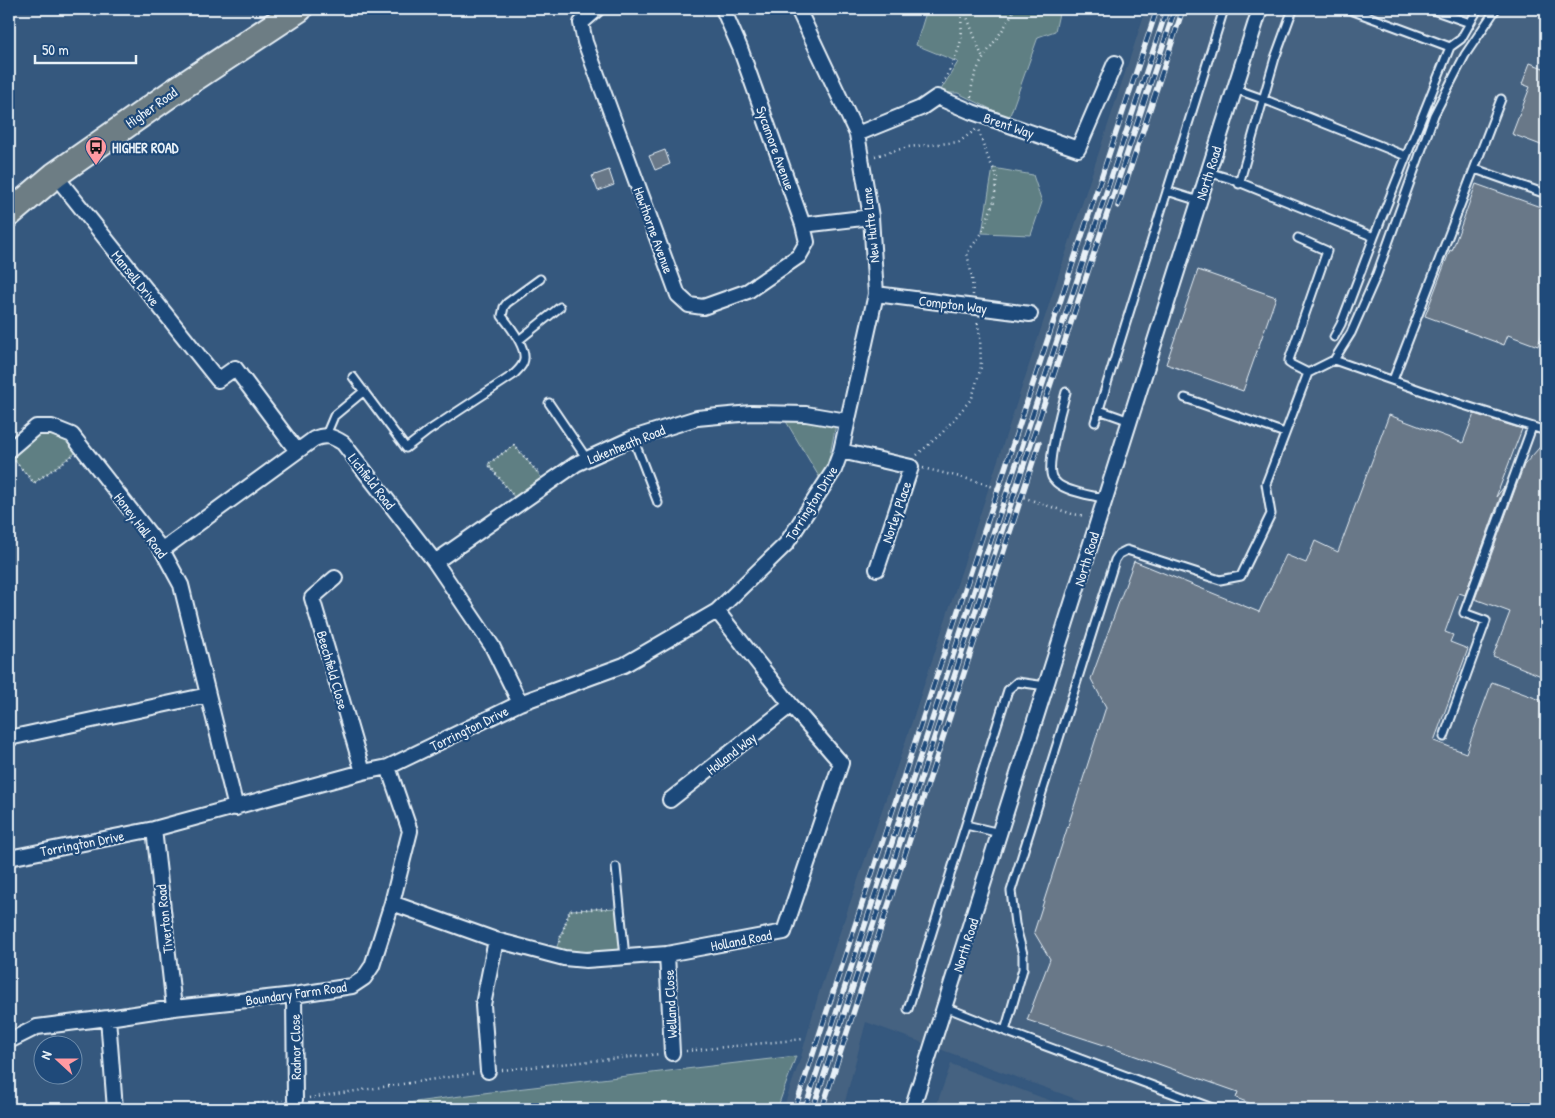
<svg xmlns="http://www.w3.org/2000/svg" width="1555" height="1118" font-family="'Patrick Hand',sans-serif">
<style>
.built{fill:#456281}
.green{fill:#5e7f83;stroke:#a3b8be}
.building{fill:#697888;stroke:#e8f1f8}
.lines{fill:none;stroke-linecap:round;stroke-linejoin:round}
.lane-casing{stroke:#e8f1f8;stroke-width:11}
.street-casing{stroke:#e8f1f8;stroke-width:18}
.highway-casing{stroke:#e8f1f8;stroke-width:29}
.path{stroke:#e8f1f8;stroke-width:2.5;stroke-dasharray:1 4;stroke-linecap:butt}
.lane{stroke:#1f4a7a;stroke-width:7}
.street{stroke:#1f4a7a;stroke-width:14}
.highway{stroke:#6d7d84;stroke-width:25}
.rail-casing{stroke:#e8f1f8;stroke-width:5.5}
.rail{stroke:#1f4a7a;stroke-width:4;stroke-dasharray:11;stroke-linecap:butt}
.labels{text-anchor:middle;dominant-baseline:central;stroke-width:4.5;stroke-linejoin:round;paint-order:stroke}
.street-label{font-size:14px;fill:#e8f1f8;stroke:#1f4a7a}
.poi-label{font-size:14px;font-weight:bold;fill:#e8f1f8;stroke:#1f4a7a;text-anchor:start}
</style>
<rect width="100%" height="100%" fill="#35587e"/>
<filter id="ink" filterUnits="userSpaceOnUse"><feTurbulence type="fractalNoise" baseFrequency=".02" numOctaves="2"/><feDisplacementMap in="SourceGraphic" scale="10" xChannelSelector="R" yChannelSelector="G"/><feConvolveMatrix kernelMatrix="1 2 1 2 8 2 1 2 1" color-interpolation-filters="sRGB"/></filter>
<g filter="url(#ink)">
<path class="built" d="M1146 9H1546V1109H1103L866 1022 843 1109H783L800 1060 818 996 902 752Z
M951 1064 1073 1109H935Z"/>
<path class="green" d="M927 9H1060L1055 31 1038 37 1009 118 958 93H939L958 62 916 45Z
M993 168 1033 175 1042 202 1031 235 982 233Z
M781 413 837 419 824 485Z
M41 427 64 432 82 448 34 483 9 454Z
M514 445 547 484 519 503 488 464Z
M620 908 625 957 554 955 570 910Z
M796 1056 777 1109H362L491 1092Z"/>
<path class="building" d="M1530 63 1546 69V147L1512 134 1530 87 1522 84Z
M665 150 670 164 655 170 649 156Z
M609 170 614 185 598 191 592 176Z
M1476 184 1546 209V322L1538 346 1508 335 1504 345 1425 316 1450 250 1452 251Z
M1198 270 1276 297 1243 391 1166 364Z
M1474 414 1522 429 1496 497 1504 487 1465 595 1459 593 1445 632 1453 635 1450 642 1468 649 1434 741 1466 753 1492 682 1546 702V1109H1265L1236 1098 1238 1092 1104 1045 1027 1020 1050 959 1034 932 1106 707 1091 679 1134 561 1259 612 1286 555 1306 563 1315 541 1338 552 1389 415 1463 443Z
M1546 440V678L1493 656 1510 612 1475 599 1524 465Z"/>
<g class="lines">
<g class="lane-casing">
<path id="lane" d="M1430 9 1470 23
M1450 47 1461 39 1478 9
M1235 89 1263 99 1406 156
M1475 169 1546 194
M1208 172 1231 179 1374 237 1450 47 1348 9
M1239 184 1275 58 1290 17 1294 9
M1167 191 1199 201
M1298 238 1327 251 1289 360V363L1292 365 1308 373
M1334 337 1341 324 1374 237
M519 340 560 307
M1334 360 1457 403 1546 431
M353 377 406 448 428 431 513 375C516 372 521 368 523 363 529 350 510 326 502 316L504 307 507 303 540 279
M1393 380 1501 99
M1066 392C1062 406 1046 465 1052 477 1053 479 1055 481 1057 483 1067 492 1092 495 1105 499
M1185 398 1285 433
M549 403 587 459
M1099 410 1130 421
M1095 422 1224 9
M326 435 334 416 364 391
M633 438 658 503
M1444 737 1486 621 1464 613 1532 427
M966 825 1000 833
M616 867 625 957
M945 1007 1005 1031 1215 1109
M908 1009 1008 690 1017 682 1046 686
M1005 1031 1023 969V954L1015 924 1011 891 1115 560 1119 554 1127 550 1220 580 1241 576 1271 514 1266 484 1308 373 1334 360 1351 333 1377 274 1434 115 1465 55 1496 9"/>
</g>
<g class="street-casing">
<path id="street" d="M597 9 581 23 585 42 678 295 689 305 703 307 748 291 799 256 807 242 803 225
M723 9 740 48 803 225 871 217
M857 134 921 108 937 97 972 112 1078 149 1115 63
M55 175 218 380 235 368 297 451
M876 294 1030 314
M9 450 36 427H52L72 435 162 550 181 585 236 808
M841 451 911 467 877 569
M162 550 314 439C326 434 332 436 343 443L435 562 492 646 520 703
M435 562 576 464 633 438 697 418 751 413 806 414 847 421
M335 578 312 598 363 772
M9 738 208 695
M670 800 791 705
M154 829 174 1008
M9 858 154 829 363 772 388 767 520 703 624 665 717 611 786 544 834 470 841 451 876 294 871 217 857 134 798 9
M392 903 496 940 564 958 586 960 667 954 784 932 841 763 791 705 717 611
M667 954 672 1053
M294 995 295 1100
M108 1018 115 1109
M9 1041 37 1027 108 1018 174 1008 294 995 352 986 364 978 372 966 392 903 410 831 388 767
M488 1071 483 1005 496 940
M912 1109 1260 9"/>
</g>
<g class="highway-casing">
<path id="highway" d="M9 214 55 175 172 93 299 9"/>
</g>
<path class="path" d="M964 9 983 59
M942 84C950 70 957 56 961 40 963 31 959 16 964 9
M971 97C971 62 1001 40 1014 9
M875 156 908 147 959 142 978 128
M973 295 972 277 967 253 982 233 994 201 997 176 988 158 978 129
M917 455 943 432 972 398 981 367 980 336 977 320
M15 461 34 483 73 455
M923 468 976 481 1072 514 1085 516
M512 494 488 464 514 445 539 474
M559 942 570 910 610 908
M686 1051 804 1039
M502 1070 660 1054
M309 1098 476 1073
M198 1109 283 1101"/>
<use href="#lane" class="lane"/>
<use href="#street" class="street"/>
<use href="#highway" class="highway"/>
<g class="rail-casing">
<path id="rail" d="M1118 206 1183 9
M795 1109 970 574 1157 9
M805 1109 979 576 1167 9
M813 1109 986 579 1175 9
M822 1109 1039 443"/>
</g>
<use href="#rail" class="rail"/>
</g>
</g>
<defs>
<g id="bus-pin" transform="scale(1.125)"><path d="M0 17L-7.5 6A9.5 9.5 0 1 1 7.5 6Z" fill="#ff9aa2" stroke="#1f4a7a"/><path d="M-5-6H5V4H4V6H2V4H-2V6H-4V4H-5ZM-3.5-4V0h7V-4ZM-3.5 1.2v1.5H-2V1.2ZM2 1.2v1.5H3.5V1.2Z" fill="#111"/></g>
</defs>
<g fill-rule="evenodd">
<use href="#bus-pin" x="96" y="147"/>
</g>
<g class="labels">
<g class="street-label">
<text transform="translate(151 107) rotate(-35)">Higher Road</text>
<text transform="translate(1009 125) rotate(19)">Brent Way</text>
<text transform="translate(776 148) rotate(70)">Sycamore Avenue</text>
<text transform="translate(1208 173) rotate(-72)">North Road</text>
<text transform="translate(870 225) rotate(-96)">New Hutte Lane</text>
<text transform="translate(654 230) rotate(70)">Hawthorne Avenue</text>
<text transform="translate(136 278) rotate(51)">Mansell Drive</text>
<text transform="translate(953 304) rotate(7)">Compton Way</text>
<text transform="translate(626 444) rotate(-22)">Lakenheath Road</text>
<text transform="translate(372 481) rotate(52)">Lichfield Road</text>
<text transform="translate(811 503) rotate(-58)">Torrington Drive</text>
<text transform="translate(896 512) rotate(-71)">Norley Place</text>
<text transform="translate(141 525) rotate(53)">Honey Hall Road</text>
<text transform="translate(1086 559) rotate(-73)">North Road</text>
<text transform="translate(333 670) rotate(74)">Beechfield Close</text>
<text transform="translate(469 728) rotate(-26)">Torrington Drive</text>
<text transform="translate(731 753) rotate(-38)">Holland Way</text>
<text transform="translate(82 843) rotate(-11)">Torrington Drive</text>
<text transform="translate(164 919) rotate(-96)">Tiverton Road</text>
<text transform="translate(741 940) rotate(-11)">Holland Road</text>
<text transform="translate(965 945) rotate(-72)">North Road</text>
<text transform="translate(296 993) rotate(-8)">Boundary Farm Road</text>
<text transform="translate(670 1004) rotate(-93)">Welland Close</text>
<text transform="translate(295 1047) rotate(-91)">Radnor Close</text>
</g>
<g class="poi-label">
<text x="112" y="147">HIGHER ROAD</text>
</g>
</g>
<rect width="1555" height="1118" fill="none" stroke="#1f4a7a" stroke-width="30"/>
<rect x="15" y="15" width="1525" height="1088" fill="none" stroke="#e8f1f8" stroke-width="2" filter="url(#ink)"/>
<g transform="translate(58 1060) rotate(291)"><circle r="24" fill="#1f4a7a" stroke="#6f8dac"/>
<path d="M0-4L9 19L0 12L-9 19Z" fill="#ff9aa2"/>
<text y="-8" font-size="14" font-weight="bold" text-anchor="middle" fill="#e8f1f8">N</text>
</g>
<path d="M35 55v8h101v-8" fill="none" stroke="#e8f1f8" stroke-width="2.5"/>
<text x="42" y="55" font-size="15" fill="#e8f1f8" stroke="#1f4a7a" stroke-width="4" paint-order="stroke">50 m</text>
</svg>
